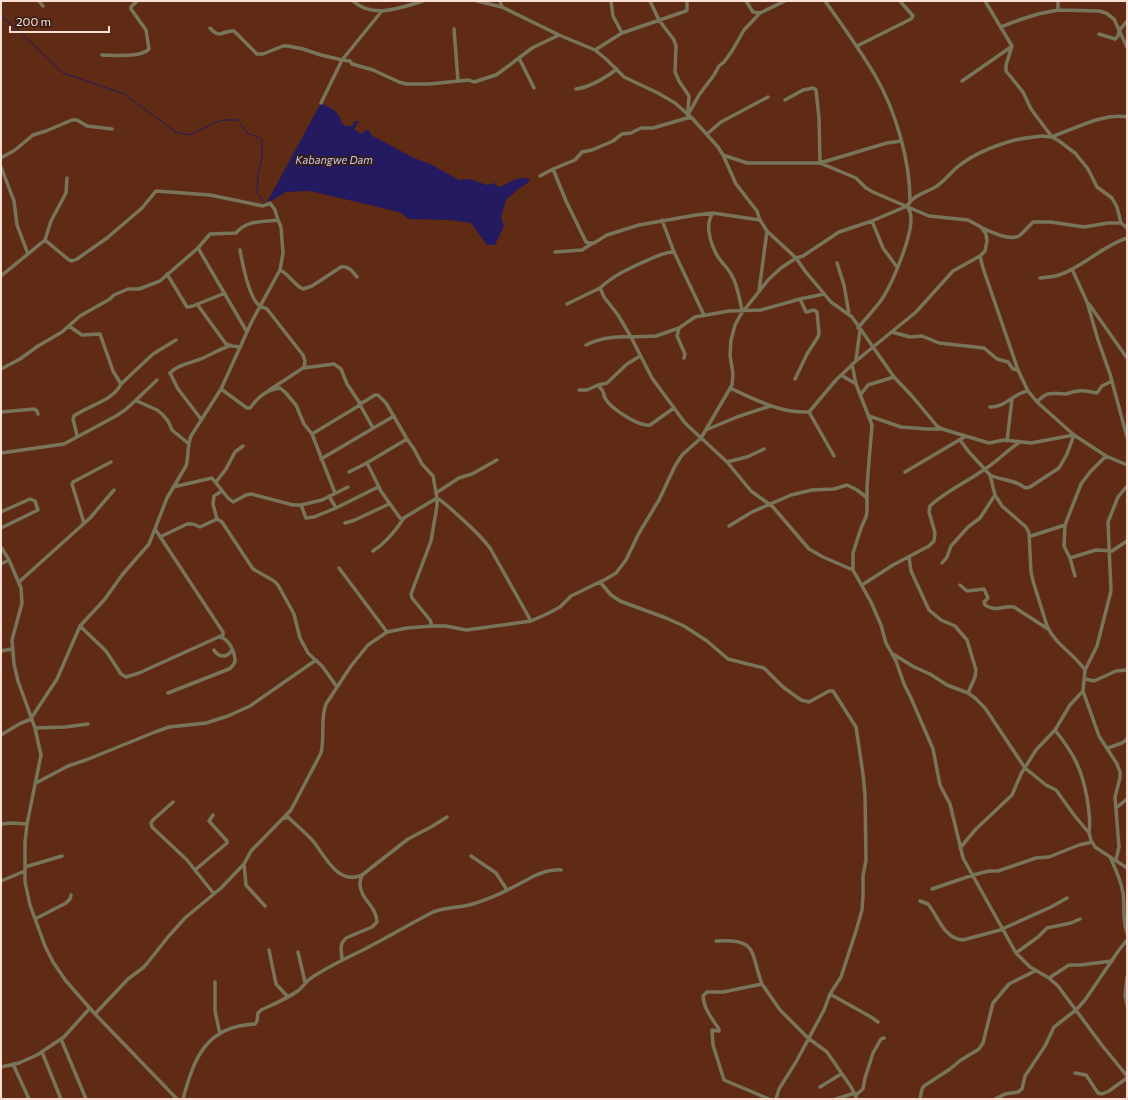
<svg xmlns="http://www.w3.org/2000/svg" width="1128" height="1100" font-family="Commissioner,sans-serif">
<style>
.water{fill:#241a61}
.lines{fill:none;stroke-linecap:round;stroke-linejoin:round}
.stream{stroke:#241a61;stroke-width:1}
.street{stroke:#78755b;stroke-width:3.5}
.labels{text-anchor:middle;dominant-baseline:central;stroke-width:3.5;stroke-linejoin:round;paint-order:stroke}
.water-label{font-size:11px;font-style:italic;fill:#c7caf5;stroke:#351c12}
</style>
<rect width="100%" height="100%" fill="#602b14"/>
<path class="water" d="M321 103C326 106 332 108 336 112 343 119 338 127 352 126L355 121H359L354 129 361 134 366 130H369L371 135 414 158 430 164 459 180 470 179 487 185 495 183 498 187C511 184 515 175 530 179L528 183 518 189 506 200 501 217 504 226 495 245H487L471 223 450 220 409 219 399 212 310 191 286 192 266 204Z"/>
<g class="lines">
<path class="stream" d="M1 16 17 29 63 73 124 94 176 132 189 135 222 120H238L247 133 262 139V157L258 175 257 193 265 203"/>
<path class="street" d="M39 1 43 6
M353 1C373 19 400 8 423 1
M477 1 502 7 559 35 595 50 606 59 624 77 658 93 675 103 692 118 718 147 723 155 736 184 757 211 760 220 767 231 796 258 805 271 831 302 852 317 894 377 912 396 937 426 942 429 989 443 1004 440 1031 443 1074 435
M500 1 502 7
M611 1 613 16 622 33
M650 1 659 20 674 40 676 46 675 72 679 81 689 96 688 111
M746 1 753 12 760 13
M825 1C843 26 861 51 876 77 896 112 910 161 910 200
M985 1 1012 46 1006 65V71L1023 92 1031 109 1052 137 1059 141 1075 153 1088 169 1097 187 1112 198 1117 207 1121 223 1127 228
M1058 1V10
M1001 27 1019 20 1038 14 1058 10 1099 11 1106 13 1114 19 1127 47
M210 28C221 40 222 30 234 31L257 54H263L283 46H288L303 49 321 55 342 60 350 61 352 64 373 70 399 82 406 84H429L469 80 474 82 496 75 503 70 532 48 559 35
M454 29 458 81
M1099 34 1115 39 1118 36 1119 31 1127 21
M857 46 911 19 913 16 900 1
M595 50 622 33 686 11 687 10V1
M102 55C113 55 141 58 149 49L146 30 131 9V7L137 1
M519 58 534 88
M962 81 1011 47
M576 89C591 87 605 78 617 69
M785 100 803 90 813 88 816 90 819 118 820 163 887 143 901 141
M321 103 342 60 381 12
M688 115 699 95 714 75 719 66 724 62 732 51 744 30 760 13 785 1
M692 118H687L653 128H641L631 133 622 134 613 141 592 150 582 152 575 160 553 169 566 201 586 242 589 243H594L607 235 639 225 696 215 713 213 760 220
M707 134 721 122 768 97
M723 155 747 163H820L856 178 866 188 873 192 929 216 968 220 981 227 986 234 987 241 985 251 980 256 983 268 1018 370 1028 391 1037 402 1074 435 1106 456 1127 465
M1 158 15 150 33 135 46 131 72 120H77L87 126 112 129
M1 167 14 201 17 225 28 254
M540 176 553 169
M713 213C704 225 711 245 718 257 722 263 728 268 731 274 738 285 739 298 742 310
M662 220 674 252 704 315
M872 221 883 248 897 267
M982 228C992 232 1009 241 1019 236 1024 232 1029 226 1033 222H1051L1084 227 1108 223H1121
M45 240 51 221 66 193 67 178
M198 248 247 332
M240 250C242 262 249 298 259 305 261 307 265 308 267 309L303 355 305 361 304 368
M555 252 582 250 593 243
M837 263 844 285 849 314
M1072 269 1087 302 1098 340 1110 374 1127 437
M280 270C289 274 294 285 303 289L312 286 341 267C348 265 353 272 357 277
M167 274 187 307 193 306 225 293
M1 276 45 240 69 260 72 261 77 259 107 238 142 208 156 191 210 195 263 206 270 203 275 210 278 220 281 227 283 253 280 270 252 321 221 389 191 436C187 446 189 456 186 466L167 498 149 544 122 575 105 599 80 626 57 679 32 717
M1040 278C1046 277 1053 277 1059 275 1083 267 1102 246 1127 238
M759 291 767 231
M824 294 800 299 761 310 729 311 695 317 679 328 656 336 631 337 652 378 685 423 727 462 751 491 773 507 809 549 823 557 853 570 871 602 881 625 886 643 896 661 904 684 911 698 933 749 940 785 950 804 963 858 1016 953 1030 967 1049 978 1058 986 1101 1044 1127 1076
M197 304 226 344 232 346 240 347
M567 304 600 288
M1089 304 1127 358
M69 326 82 335 100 334 113 371 121 384C114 400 88 406 74 416L73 419 77 435 76 437
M679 328 677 336 685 354 684 358
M858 328C866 318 875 309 882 299 892 284 916 229 910 212 910 210 908 208 907 207
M892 332 910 337 922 336 939 343 984 348 997 359 1008 362 1013 369 1018 370
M586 345C600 338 616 336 631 337L618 315 604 297 600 288C614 275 630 268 648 260 657 256 664 252 674 252
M640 356 627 364 607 383 598 385C599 387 603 390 603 392 606 398 602 393 605 398 610 408 639 427 650 425L674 408
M856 360 860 330
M852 364 856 384 872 425 867 486V511L866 517 861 528 853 553V570
M1 369 20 359 38 346 62 332 80 316 110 299 114 295 128 289H139L160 281 198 248 210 234 236 233C247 220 262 222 278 220
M841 375 856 384
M795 379 807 354 818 337 819 333 817 312 814 310 806 312 800 299
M121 384 153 354 176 340
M730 388C756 400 780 413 809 412L836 380 856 361 916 312 953 271 980 256
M221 389 247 408H250C258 397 266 390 280 388L285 392 296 405 304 424 312 434 335 493
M579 390H587L598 385
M268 391 303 368 334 364 341 369 347 384 359 402 362 403 375 395H378L386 403 407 439 414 449 422 464 433 476 437 498V506L431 541 411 594 412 598 430 620 432 626
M861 394 868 385 894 377
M135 401 157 380
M1037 402C1049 390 1050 394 1066 394 1070 393 1074 391 1078 391 1084 390 1091 392 1097 393L1102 386 1112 381
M359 403 373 428
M990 407C1004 408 1014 393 1028 391
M1 412 34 409 37 411 38 414
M809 412 834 456
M869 416 901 427 927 429H940
M201 419 178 389 170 373C178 364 192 363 203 358 212 354 220 349 229 346
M706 430 737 417 770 406
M312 434 360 405
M960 440 969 452 990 475 995 495 1002 506 1026 527 1029 533 1031 572 1033 581 1047 626C1055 644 1074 654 1085 670
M1007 441 1012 399
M1 453 64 444 116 416 125 410 135 401H137L157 410 162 414 168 421 172 430 189 444
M321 459 394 416
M727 462 747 457 764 449
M367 463 380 489
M349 472 365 464 407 439
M905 472 966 436
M990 475C1002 481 1015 479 1025 488L1030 487 1059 468 1067 454 1074 435
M216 482 226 469 235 452 243 446
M173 487 212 478 228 498 233 502 246 495 251 494 293 505H301L322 500 348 487
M436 493 459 478 472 474 497 460
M329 496 336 508
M301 505 306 518 314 517 336 508 378 487 400 518 402 519 437 498C442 501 445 504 450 508 464 521 478 532 490 548L531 621
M1 512 30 499 35 501 38 510 1 528
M217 519 213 504 214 496 222 491
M84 523 72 484 73 482 111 462
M345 523 355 520 389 504
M729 526 752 512 791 495 812 490 834 489 847 485 857 490 866 497
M1031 536 1065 525
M160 537 187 524H193L200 527 217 519 222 522 253 569 274 581 278 585 294 614 300 638 308 653 322 666 337 687
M1 547 9 560 21 588 22 603 12 640 14 664 18 681 35 728 41 755 27 824 25 843V882L30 905 45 946 53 962 66 981 95 1014 177 1099
M373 551C386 543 396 530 404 518
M909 557 911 571 929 610 941 620 955 626 967 640 976 670 975 677 968 693
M1070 558 1096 550 1112 551 1127 541
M942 563 947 557 951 546 968 527 980 518 995 495
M1 564 9 560
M339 568 387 632
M1075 576 1070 558 1064 546 1065 525 1081 484 1090 472 1106 456
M19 582 90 518 114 490
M600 582 611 595 620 601 666 618 684 626 707 641 728 659 764 668 783 687 801 700 809 702 829 691H833L856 727 863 774 865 795 866 860 863 876V896L862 910 856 931 841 977 830 994 824 1010 796 1062 779 1089 776 1099
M862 585 893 565 929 546 934 541 935 533 929 512 930 506C946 491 967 482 985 469 998 461 1007 450 1020 442
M960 585 967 591 984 589 988 598 984 602 985 605C998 613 1001 605 1014 607L1048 629
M80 626 106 651 121 674 126 677 139 673 223 635V632L155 529
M214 650C219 658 227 658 232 650
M1 651 12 649
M893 654 914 667 930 674 947 685 968 693 975 698 985 708 1025 768 1046 785 1056 790 1074 815 1089 833 1091 840 1095 847 1127 868
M1085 679 1094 681 1116 671 1127 670
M1083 691 1099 736 1117 764 1120 772V778L1115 797 1119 847 1116 860
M168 693 229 669C232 667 234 665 235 661 235 652 229 639 220 637
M35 728 65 727 88 724
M1055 730C1074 754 1082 769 1087 798 1089 810 1091 821 1089 833
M1 735 21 723 32 719
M1108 748 1122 743 1127 739
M36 783 68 766 86 760 155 732 169 727 206 723 228 716 250 706 316 660
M173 802 153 820 151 823 152 827 187 860 214 894
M1116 808 1127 799
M285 818 288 817C296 825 305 832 313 841 325 856 338 886 362 875L408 839 431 827 447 817
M1 824 11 823 27 824
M960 848 976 829 1012 795 1021 774 1036 750 1055 730 1070 705 1083 691 1085 670 1097 646 1111 591 1108 522 1118 497 1127 486
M471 856 496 873 507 890
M1110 857C1115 868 1121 880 1123 893 1125 906 1122 920 1127 933
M244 864 246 885 265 906
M25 867 62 856
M195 870 227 843V841L209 821 213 815
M1 881 25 871
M932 889 973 875 989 871H998L1036 858 1049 857 1079 845 1092 842
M920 901 928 904C938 916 944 939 963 940L1000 930 1051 907 1067 898
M35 919 66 903 70 899 71 895
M716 941C759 938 750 953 762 984
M269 950 276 984 288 997
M298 952 305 982
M1016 953 1038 937 1047 928 1071 923 1080 919
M342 959 341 948 342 943 346 938 372 927 377 922C376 905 360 899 360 884 360 881 361 878 362 875
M1127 977 1125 995 1127 1005
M1049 978 1069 965H1080L1112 961
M215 982V1011L220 1034
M830 994 871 1017 878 1022
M95 1014 128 979 144 967 153 956 168 937 185 918 221 888 244 864 251 851 291 810 321 753C325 737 320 719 326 704L351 666 368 645 387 632 407 628 432 626H446L466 630 531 621 549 613 560 607 571 596 606 579 616 573 626 560 639 533 659 500 675 466 682 455 701 438 732 385 733 374 730 355 731 340 735 325 741 314 769 279 781 268 796 258 803 256 839 232 872 221 907 206C914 194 926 193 937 186 944 181 949 175 955 169 971 155 993 146 1015 140 1024 138 1033 137 1042 136 1046 136 1050 138 1054 136 1077 128 1102 113 1127 117
M61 1039 86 1099
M42 1052 61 1099
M13 1064 29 1099
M1 1067 19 1063 37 1055 64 1037 90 1008
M1075 1073 1086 1075 1098 1093 1102 1094 1109 1091 1127 1078
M820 1087 841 1074
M856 1095 863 1089 865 1078 873 1053 881 1039 884 1038
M183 1099C194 1058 206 1026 255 1024L257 1021 258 1013 261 1010C274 1004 287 999 299 990 305 985 305 981 314 976 330 966 346 958 363 950 386 938 410 924 433 912 447 907 456 908 469 905 492 899 514 887 534 876 543 872 551 869 561 870
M769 1099 724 1080 713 1045 712 1030 719 1031V1029C712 1019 704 1009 703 996L707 992H723L762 984 780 1010 808 1038 827 1052 851 1087 857 1099
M836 1099 855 1093
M920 1099 922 1089 924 1086 950 1069 961 1060 979 1049 983 1043 993 1003 1009 984 1035 971
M995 1099 1005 1094 1018 1092 1022 1089 1025 1076 1045 1046 1054 1027 1076 1010 1085 1000 1119 950 1127 940"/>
</g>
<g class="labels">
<g class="water-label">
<text x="334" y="159">Kabangwe Dam</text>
</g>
</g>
<rect width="1128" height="1100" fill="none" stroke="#fce0d6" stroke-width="4"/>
<path d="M10 26v6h99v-6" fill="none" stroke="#fce0d6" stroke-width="2"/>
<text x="16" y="26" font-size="12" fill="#fce0d6" stroke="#351c12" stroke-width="3" paint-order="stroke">200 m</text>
</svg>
